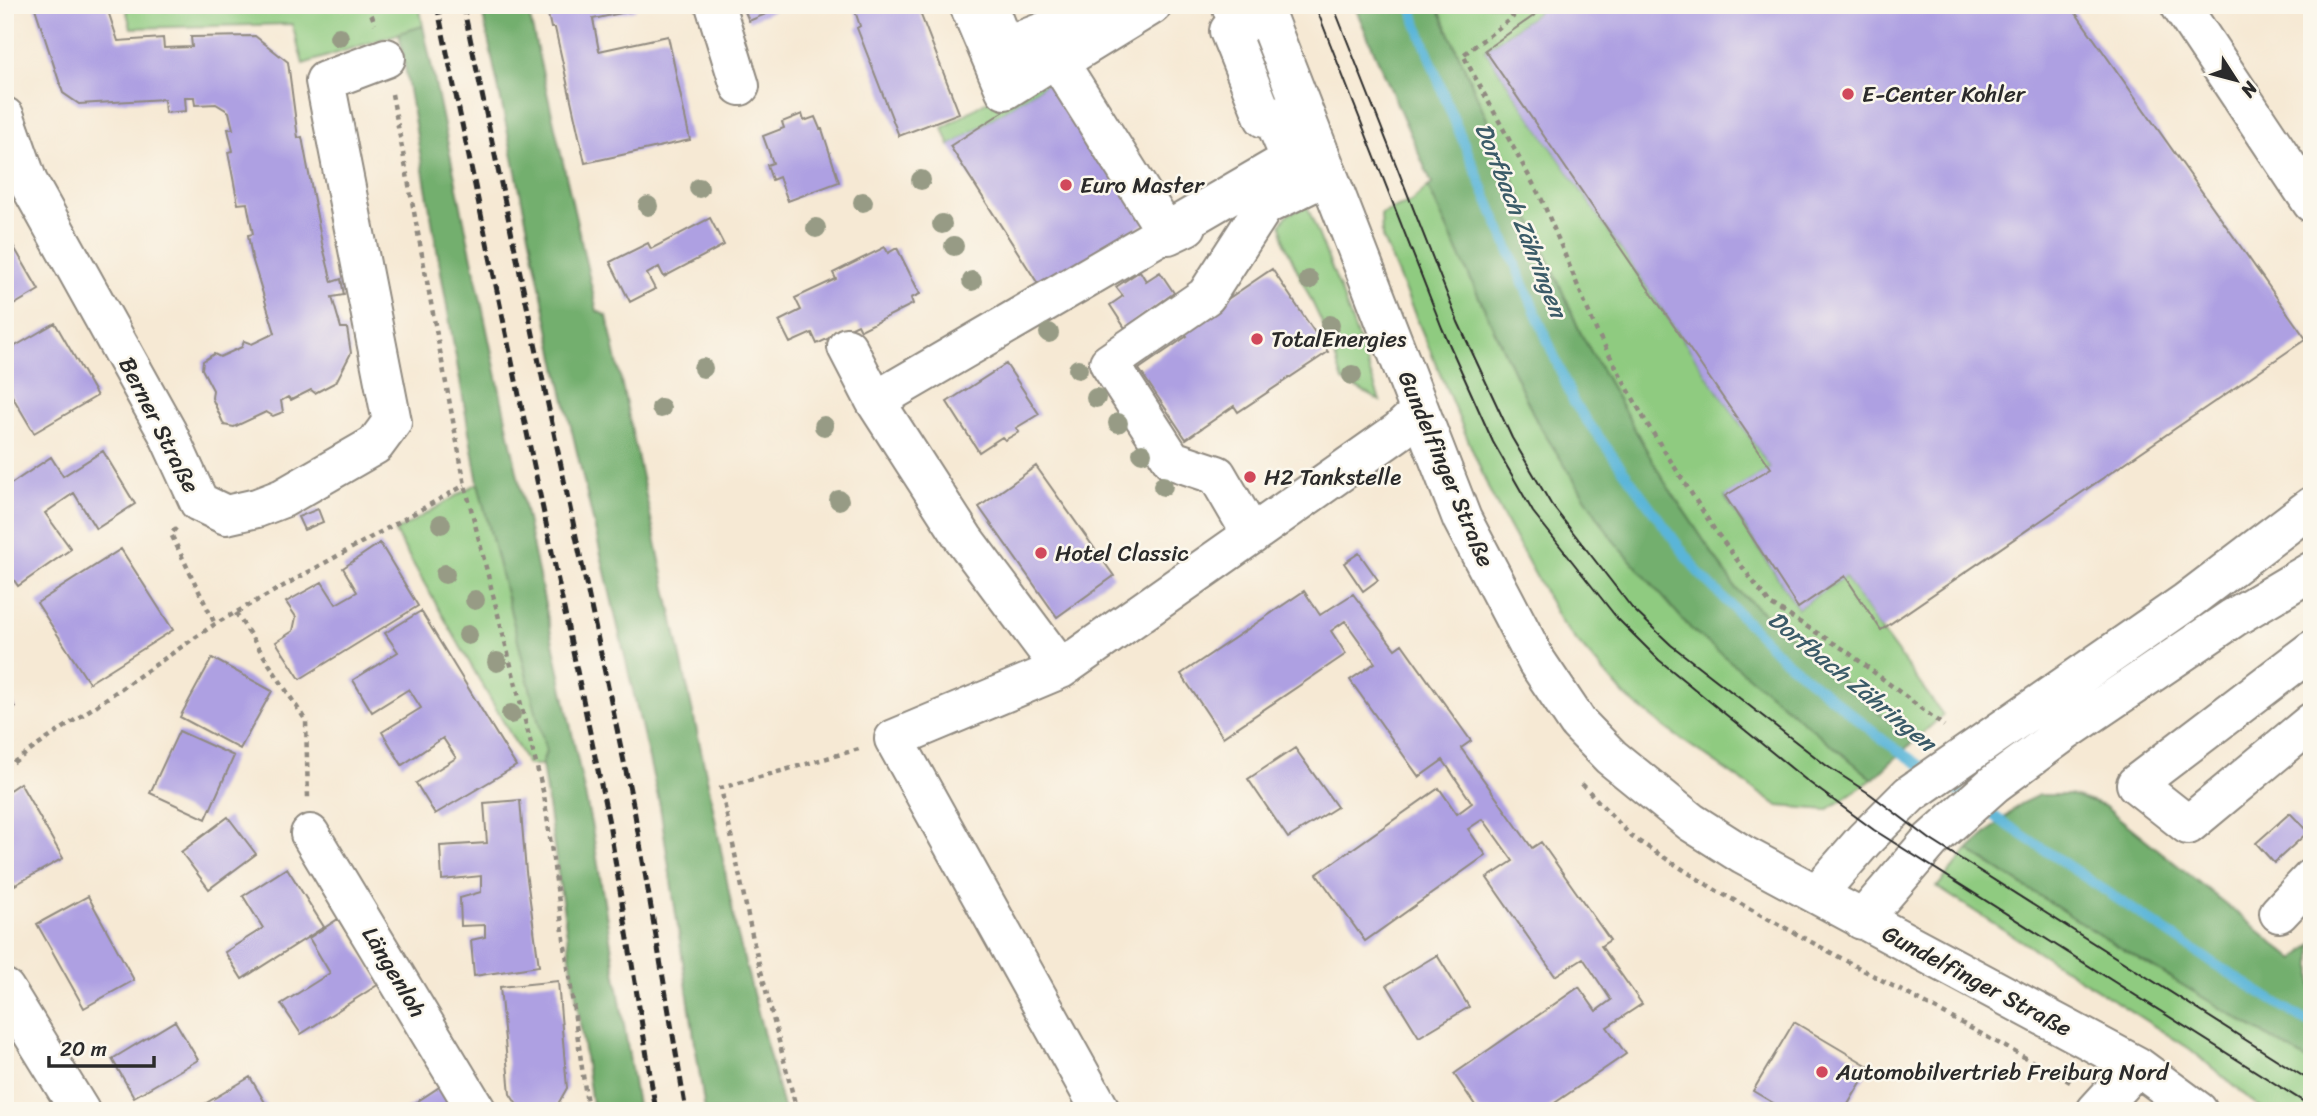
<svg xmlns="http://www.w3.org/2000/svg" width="2317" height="1116" font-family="Sriracha,sans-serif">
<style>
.green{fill:#8fcb80;stroke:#5d7b56;stroke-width:2}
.forest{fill:#73af6e;stroke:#4f6d4c;stroke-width:2}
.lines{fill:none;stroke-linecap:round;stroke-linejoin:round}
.stream{stroke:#5ab5d8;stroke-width:10}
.building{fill:#aea0e2}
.minor-casing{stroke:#908a80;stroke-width:42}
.path{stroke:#908a80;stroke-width:4.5;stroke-dasharray:5 5;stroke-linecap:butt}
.minor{stroke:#fff;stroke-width:38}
.tram{stroke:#2b2b2b;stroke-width:2}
.rail{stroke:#2b2b2b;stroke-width:5;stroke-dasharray:10 5;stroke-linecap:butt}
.tree{fill:#979b85}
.poi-dot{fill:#d1495b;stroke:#fbf7ec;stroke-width:2.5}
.labels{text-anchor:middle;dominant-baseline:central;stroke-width:5;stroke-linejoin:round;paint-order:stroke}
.poi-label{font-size:23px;fill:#2b2b2b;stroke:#fbf7ec;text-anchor:start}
.street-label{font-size:23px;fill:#2b2b2b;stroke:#fbf7ec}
.water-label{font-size:24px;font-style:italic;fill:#3b5b68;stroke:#fbf7ec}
</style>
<rect width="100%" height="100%" fill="#fbf7ec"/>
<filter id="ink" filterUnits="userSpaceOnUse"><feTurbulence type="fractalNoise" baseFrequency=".0143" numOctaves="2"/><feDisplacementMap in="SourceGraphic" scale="14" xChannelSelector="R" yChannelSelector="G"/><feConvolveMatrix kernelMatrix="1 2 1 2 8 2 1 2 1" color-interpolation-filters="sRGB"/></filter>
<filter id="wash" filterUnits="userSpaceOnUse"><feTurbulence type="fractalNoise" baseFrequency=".00686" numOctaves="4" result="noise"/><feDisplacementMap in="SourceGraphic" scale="28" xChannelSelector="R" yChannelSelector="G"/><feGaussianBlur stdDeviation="1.57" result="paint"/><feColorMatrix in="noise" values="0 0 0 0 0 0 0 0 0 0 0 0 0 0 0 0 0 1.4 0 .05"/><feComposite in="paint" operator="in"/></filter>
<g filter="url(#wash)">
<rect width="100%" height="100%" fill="#f6e9d4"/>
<path class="green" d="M125 5H419L423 26 303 64 292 24 131 28Z
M1121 5 1065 72 950 146 943 128 1005 90 1065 30Z
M1437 5H1534L1539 12 1485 50 1771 468 1725 497 1798 608 1845 576 1881 630 1943 715 1913 742 1737 590 1664 481 1581 334Z
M1428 187 1537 422 1811 727 1873 779 1827 810 1778 806 1668 730 1624 695 1562 624 1491 494 1382 237 1381 214 1411 202Z
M1307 206 1341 291 1380 401 1343 381 1329 338 1285 244 1281 224 1288 214Z
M478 483 546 751 541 765H528L395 532Z
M1968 850 2116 945 2312 1063V1111H2264L2190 1049 1937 887Z"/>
<path class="forest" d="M481 5H527L597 311 607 316 709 787 736 929 784 1111H705L660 806 557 367Z
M1354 5H1437L1581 334 1664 481 1737 590 1913 742 1873 779 1691 629 1612 539 1537 422 1428 187 1432 184Z
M423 26 592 828 638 1111H593L542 765 546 751 478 483 399 33Z
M2039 795H2070L2104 806 2295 960 2312 944V1063L2116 945 1968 850 2020 804Z"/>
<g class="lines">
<path class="stream" d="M1410 5 1446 101 1574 403 1698 572 1779 655 1887 743 1929 771
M1942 781 2213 963 2312 1025"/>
</g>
<g id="blocks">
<path class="building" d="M34 5H106L118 41 163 38 164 48 192 47 191 37 255 36 288 62 298 138 302 137 322 243 332 282 341 279 344 295 332 297 341 328H347L351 353 336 382 315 393 311 390 291 400 288 397 281 401 283 412 273 416 266 412 234 427 224 425 212 398 213 390 202 369 203 361 214 354 220 357 242 347 244 341 252 344 275 333 252 258 248 235 253 234 247 203 238 204 228 152 233 151 228 129H233L229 112 216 104 195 105 194 97H185L186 111 165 113 164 99 79 104 63 93Z
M546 5H635L636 10 593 19 599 51 668 36 690 140 585 163 555 28H551Z
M742 5H787L749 21Z
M853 5H917L959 113 899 136 857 28 860 26Z
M1033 5H1093L1040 25Z
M1534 5H2070L2306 339 1881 630 1845 576 1798 608 1725 496 1771 468 1485 50 1539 12Z
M1065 72 1156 216 1042 290 950 146Z
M802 114 804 121 815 117 820 129H822L839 182 788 201 779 177 772 180 767 165 773 163 763 136 784 128 782 122Z
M710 218 724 245 664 277 659 267 647 274 655 289 630 302 610 262 648 243 651 249Z
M11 242 39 290 5 310V245Z
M885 247 888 253 897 248 920 294 911 298 913 304 861 330 858 324 817 344 812 333 790 343 779 321 801 310 795 298 836 279 833 273Z
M1272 269 1328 352 1238 412 1234 406 1186 439 1139 369 1187 336 1182 330Z
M1140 271 1146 281 1160 272 1174 293 1125 328 1110 305 1123 296 1116 287Z
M55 323 97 396 34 433 5 384V352Z
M1006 364 1039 414 1016 428 1019 432 1005 440 1002 437 979 452 947 402Z
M103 451 135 504 96 529 74 493 45 513 71 549 18 586 5 567V488L51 457 63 476Z
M1036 466 1114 576 1057 617 979 507Z
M318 509 323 522 304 530 298 517Z
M380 543 418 606 300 679 276 642 293 631 296 617 286 602 322 582 336 604 357 592 343 568Z
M121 549 173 630 89 683 37 603Z
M1359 553 1378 580 1363 591 1344 563Z
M1304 591 1320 615 1353 594 1395 649 1402 644 1471 741 1461 748 1532 848 1541 842 1610 940 1601 946 1642 1004 1607 1027 1626 1054 1543 1111H1479L1454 1074 1579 987 1596 1011 1611 1000 1583 958 1555 976 1487 878 1513 861 1483 819 1468 829 1486 855 1365 941 1317 874 1439 788 1457 814 1472 803 1443 760 1419 777 1350 680 1375 663 1345 621 1331 631 1346 654 1223 737 1181 674Z
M421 611 516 766 435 814 416 783 456 758 443 738 402 765 382 732 421 708 409 689 372 712 353 680 398 652 385 633Z
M212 658 272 691 240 749 180 717Z
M5 685 15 708 5 713Z
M179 731 234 756 206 819 150 793Z
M1295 748 1337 807 1288 838 1248 779Z
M20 783 63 858 15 885 5 868V793Z
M520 800 526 872 539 966 474 976 471 940 485 937V925L461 926 460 898 481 892V876L442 880 440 846 487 843 484 803Z
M2290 813 2308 832 2274 863 2256 843Z
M228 817 256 854 209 889 181 852Z
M287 868 324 927 242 979 225 952 263 928 243 896Z
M88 896 134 980 84 1008 37 924Z
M338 919 379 984 301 1034 281 1004 330 973 309 938Z
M1437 955 1469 1007 1419 1037 1387 985Z
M558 981 567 1088 554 1111H521L510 1094 500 987Z
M175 1021 198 1060 134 1097 112 1059Z
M1794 1022 1870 1067 1844 1111H1787L1753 1091Z
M250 1077 270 1111H193Z
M441 1086 457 1111H403Z"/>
</g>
</g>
<g filter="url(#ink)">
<use href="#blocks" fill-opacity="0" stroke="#908a80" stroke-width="2"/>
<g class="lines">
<g class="minor-casing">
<path id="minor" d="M715 5 740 86
M969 5 1005 90 1054 59C1056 49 1059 36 1068 29
M1152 5 1064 59 1065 72 1168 235 1187 226
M1231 5 1239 28 1229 31 1264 118 1272 115 1294 167 1279 175
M1262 5 1462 519 1537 662 1578 723 1611 757 1691 822 1743 855 2137 1066 2198 1111
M2180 5 2312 203
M989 9 1004 47 1079 18
M5 117 28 182 167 432 199 502 226 515 257 508 283 498 375 445 392 422 325 81 386 58
M847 347 875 401
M1252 535 1217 475 1172 460 1109 363 1206 296 1264 206 1322 178
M2312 650 2136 784 2188 825 2312 722
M1061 669 964 539 875 401 1315 145
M310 834 477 1111
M1817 894 1864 840 1910 794 2186 602 2312 506
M2279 913 2312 878
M1862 920 1931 840 1994 784 2066 731 2233 618 2312 571
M5 989 80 1111
M1101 1111 894 739 1061 669 1399 431 1419 412
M2096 1111 2137 1066"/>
</g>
<path class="path" d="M368 5 375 24
M1506 5 1513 17 1463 55 1542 200 1597 332 1646 422 1714 529 1770 604 1845 650 1944 726
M392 94 465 485 544 795 588 1111
M176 528 171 534 215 624
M236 613 306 721 308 798
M5 768 215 624 465 485
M1582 784 1632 837 1717 891 2074 1084
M797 1111 754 944 721 788 859 749"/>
<use href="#minor" class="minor"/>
<path class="tram" d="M1315 5 1442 328 1493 442 1533 512 1617 618 1659 660 1806 780 1874 830 2312 1107
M1333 5 1458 322 1512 438 1551 504 1632 608 1671 645 1827 766 1870 794 1931 840 2312 1082"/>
<path class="rail" d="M437 5 609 823 656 1111
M463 5 634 809 686 1111"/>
</g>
<g class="tree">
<circle cx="339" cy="37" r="10"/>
<circle cx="921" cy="180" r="10"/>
<circle cx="699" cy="188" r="10"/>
<circle cx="863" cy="202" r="10"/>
<circle cx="648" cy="206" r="10"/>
<circle cx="942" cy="224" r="10"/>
<circle cx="816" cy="228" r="10"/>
<circle cx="954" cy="246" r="10"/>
<circle cx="1309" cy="280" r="10"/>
<circle cx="972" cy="281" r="10"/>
<circle cx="1330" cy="325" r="10"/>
<circle cx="1049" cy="333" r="10"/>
<circle cx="703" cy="368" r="10"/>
<circle cx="1078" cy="369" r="10"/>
<circle cx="1352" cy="375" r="10"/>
<circle cx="1096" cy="398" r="10"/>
<circle cx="661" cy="408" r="10"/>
<circle cx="1118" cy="423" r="10"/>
<circle cx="824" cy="426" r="10"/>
<circle cx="1142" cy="453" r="10"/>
<circle cx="1163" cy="486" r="10"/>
<circle cx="839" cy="500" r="10"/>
<circle cx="441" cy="524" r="10"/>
<circle cx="445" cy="574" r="10"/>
<circle cx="475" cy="600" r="10"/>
<circle cx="468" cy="635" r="10"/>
<circle cx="497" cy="662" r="10"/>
<circle cx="511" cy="714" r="10"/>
</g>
</g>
<g class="poi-dot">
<circle cx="1848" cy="94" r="7"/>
<circle cx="1066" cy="185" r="7"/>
<circle cx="1257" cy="339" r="7"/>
<circle cx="1250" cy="477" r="7"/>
<circle cx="1041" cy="553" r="7"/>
<circle cx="1822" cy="1072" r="7"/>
</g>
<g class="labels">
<g class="poi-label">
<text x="1862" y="94">E-Center Kohler</text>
<text x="1080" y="185">Euro Master</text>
<text x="1271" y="339">TotalEnergies</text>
<text x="1264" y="477">H2 Tankstelle</text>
<text x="1055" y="553">Hotel Classic</text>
<text x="1836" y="1072">Automobilvertrieb Freiburg Nord</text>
</g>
<g class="street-label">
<text transform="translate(159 425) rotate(63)">Berner Straße</text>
<text transform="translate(1446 469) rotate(67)">Gundelfinger Straße</text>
<text transform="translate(394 972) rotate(59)">Längenloh</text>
<text transform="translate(1977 981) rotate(28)">Gundelfinger Straße</text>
</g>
<g class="water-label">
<text transform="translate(1521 220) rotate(68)">Dorfbach Zähringen</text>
<text transform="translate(1852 681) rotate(39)">Dorfbach Zähringen</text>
</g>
</g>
<rect width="2317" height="1116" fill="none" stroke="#fbf7ec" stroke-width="28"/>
<g transform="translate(2236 80) rotate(126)" stroke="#fbf7ec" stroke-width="5" paint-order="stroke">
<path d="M0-5L12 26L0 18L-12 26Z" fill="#2b2b2b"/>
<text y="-10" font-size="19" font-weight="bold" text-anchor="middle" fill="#2b2b2b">N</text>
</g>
<path d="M49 1056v10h105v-10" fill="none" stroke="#2b2b2b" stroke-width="3.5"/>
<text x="60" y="1056" font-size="21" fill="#2b2b2b" stroke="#fbf7ec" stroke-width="5" paint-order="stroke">20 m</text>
</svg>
